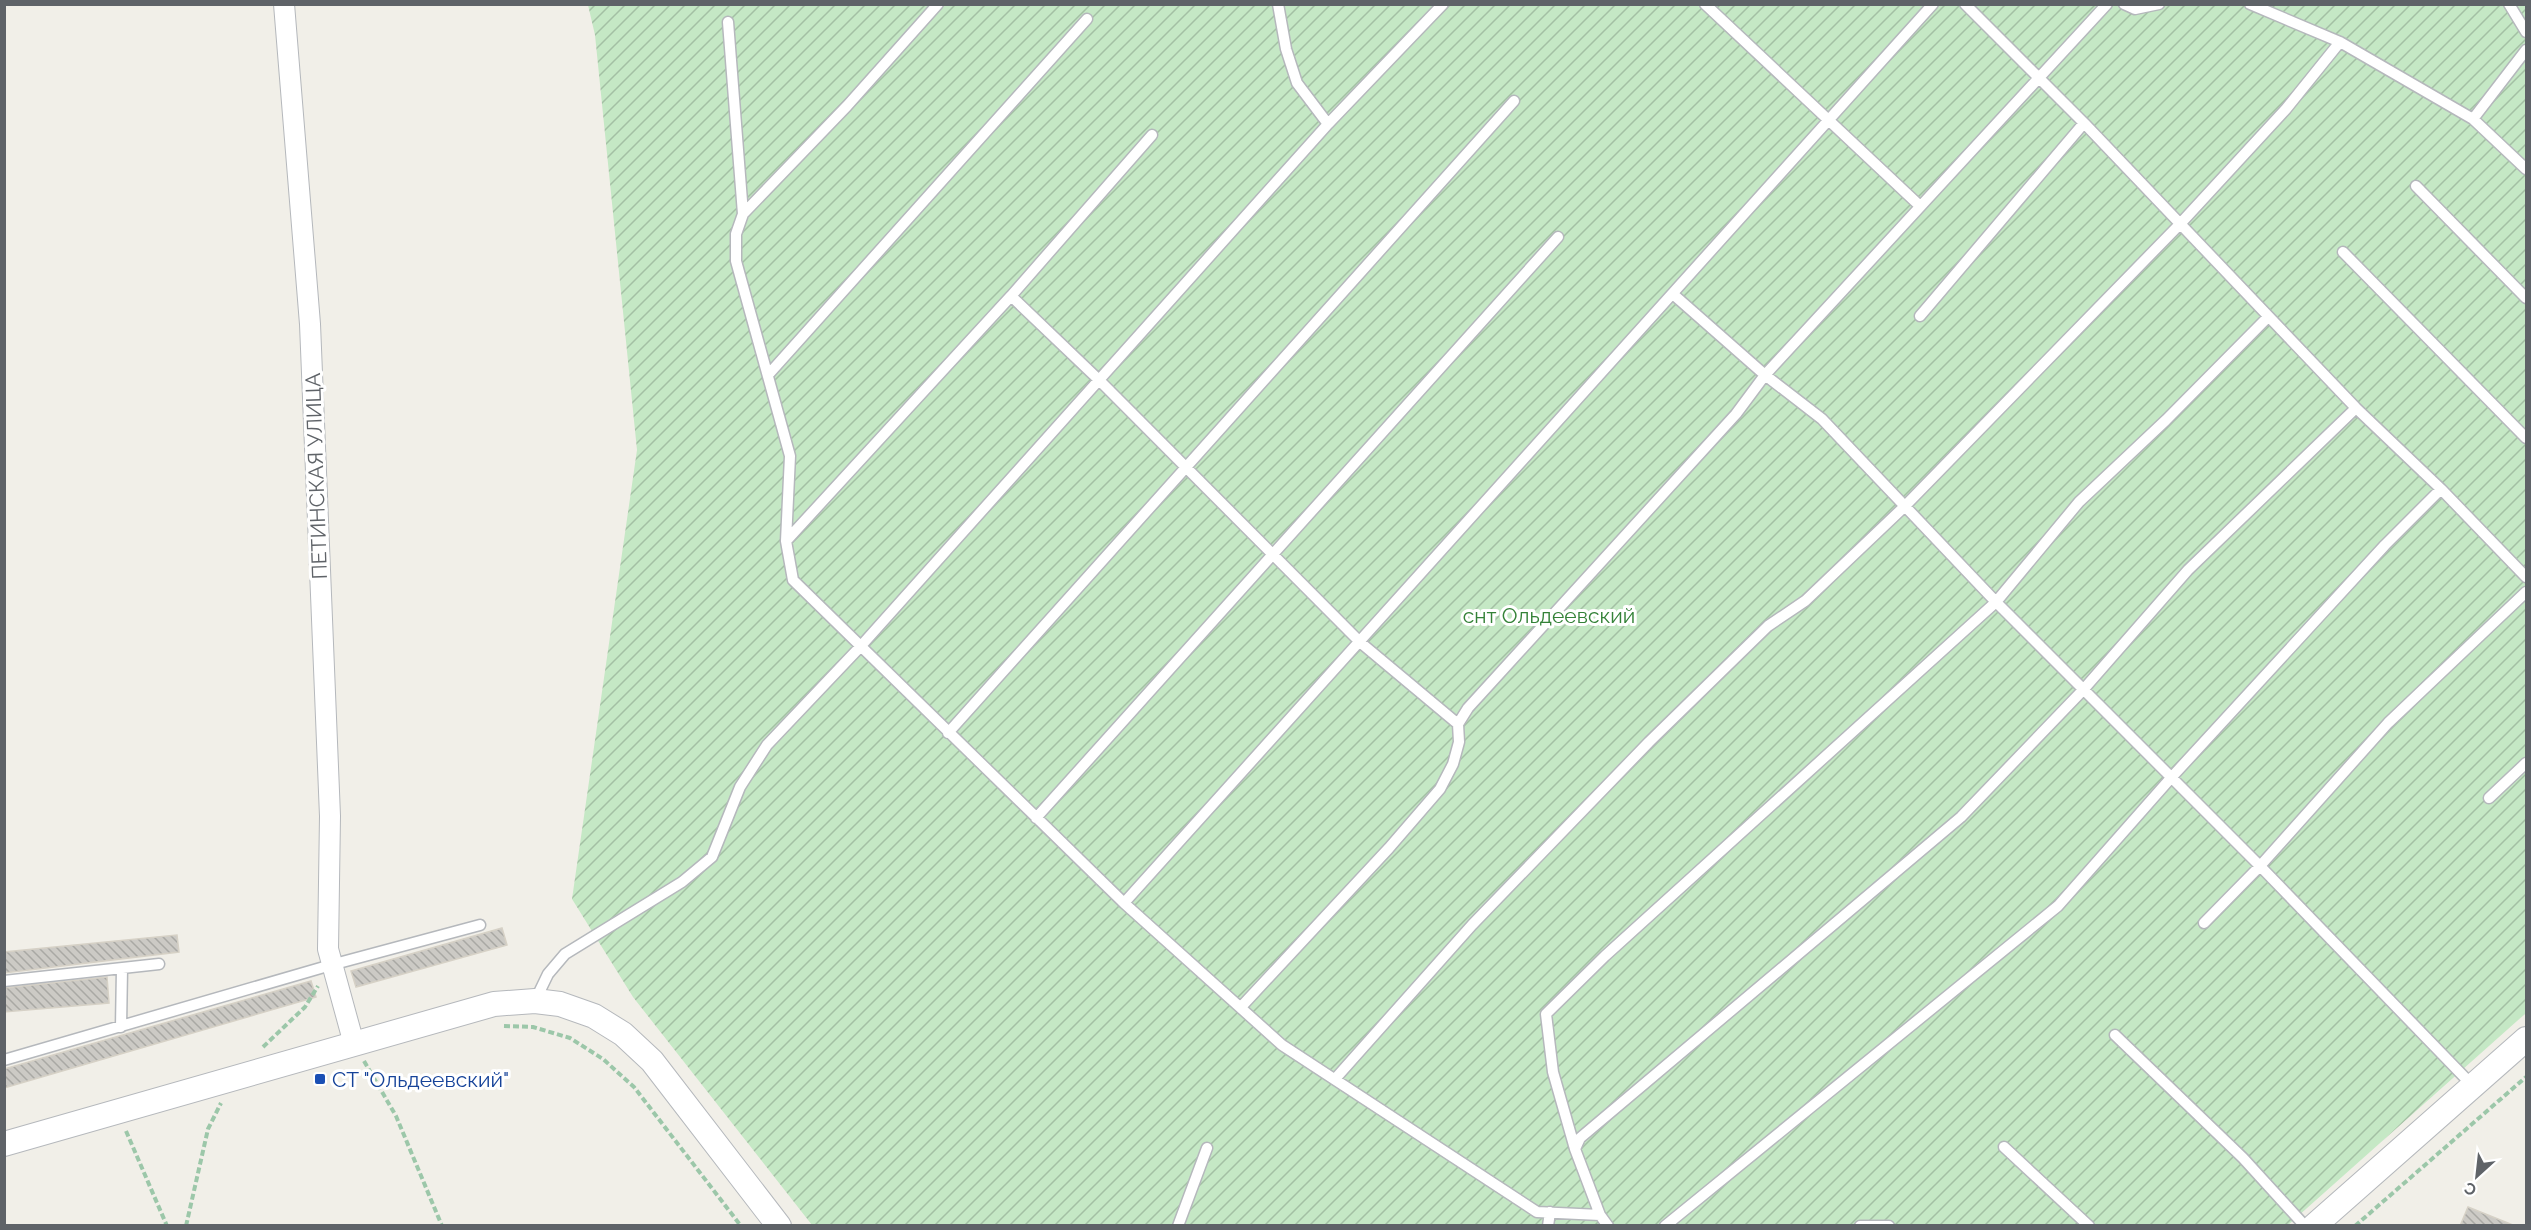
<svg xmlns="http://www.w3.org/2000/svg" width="2531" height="1230" font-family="Raleway,sans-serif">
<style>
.garden{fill:url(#garden-furrows)}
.building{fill:url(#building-back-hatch);stroke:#d6d1c6;stroke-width:1.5}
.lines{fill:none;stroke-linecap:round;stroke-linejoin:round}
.service-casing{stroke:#b5b8bc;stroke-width:13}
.minor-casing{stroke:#b5b8bc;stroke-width:22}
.tertiary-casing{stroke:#b5b8bc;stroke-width:26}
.path{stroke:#9cc7a9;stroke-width:4;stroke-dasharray:6 3;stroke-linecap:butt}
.service{stroke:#fff;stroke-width:10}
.minor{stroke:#fff;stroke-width:20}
.tertiary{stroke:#fff;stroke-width:24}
.transit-dot{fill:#1a4fb4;stroke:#fff;stroke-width:2}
.labels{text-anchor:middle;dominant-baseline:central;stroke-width:6;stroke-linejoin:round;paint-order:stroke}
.street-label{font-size:21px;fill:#5f6368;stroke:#fff}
.park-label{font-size:21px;fill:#348238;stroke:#fff}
.transit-label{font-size:21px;fill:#164399;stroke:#fff;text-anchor:start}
</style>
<defs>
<pattern id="garden-furrows" width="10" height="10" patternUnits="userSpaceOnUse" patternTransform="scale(1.5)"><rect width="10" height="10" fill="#c5e8c5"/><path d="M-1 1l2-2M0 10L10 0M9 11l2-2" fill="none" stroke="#a3c0a4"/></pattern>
<pattern id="building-back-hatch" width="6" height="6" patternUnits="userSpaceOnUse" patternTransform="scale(1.5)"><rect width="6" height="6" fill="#cccac5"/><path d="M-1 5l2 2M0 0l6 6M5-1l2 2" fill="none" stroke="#a9a8a4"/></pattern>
</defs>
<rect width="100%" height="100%" fill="#f1efe8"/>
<path class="garden" d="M588 5H2526V1013L2288 1225H812L633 997 572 899 637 450 595 35Z"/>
<path class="building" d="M502 928 507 945 356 987 351 971Z
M177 935 179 952 4 973V952Z
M107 977 109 1003 4 1012V988Z
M311 981 316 997 4 1088V1069Z
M2468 1207 2513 1225V1226H2460Z"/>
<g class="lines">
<g class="service-casing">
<path id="service" d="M938 4 847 106 743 214 736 234V261L790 456 786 541 793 580 1124 903 1282 1045 1537 1212 1600 1215 1608 1226
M1278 4 1286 49 1297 83 1328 124
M1705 4 1920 206
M1965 4 2084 123 2356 408 2441 489 2526 577
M2124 4 2135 9 2159 4
M2250 4 2340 42 2473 119 2526 169
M2509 4 2526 32
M728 22 743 214
M2473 119 2526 50
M2416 186 2526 298
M2343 252 2526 438
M1674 295 1765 375 1822 419 1996 602 2260 866 2473 1086
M1011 296 1099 380 1361 643 1458 724
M1920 316 2084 123
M768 375 1087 19
M786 541 1011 296 1152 135
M948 733 1514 101
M2489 798 2526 763
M1036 818 1558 237
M1124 903 1933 4
M2204 923 2260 866 2388 723 2526 592
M4 981 159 964
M535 1001 548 974 565 954 682 882 712 857 740 787 767 745 860 647 1328 124 1443 4
M1241 1007 1389 848 1440 789 1453 764 1459 742 1458 724 1468 708 1736 414 1765 375 2107 4
M121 1027 122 969
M2115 1035 2243 1158 2305 1226
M4 1060 331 965 480 925
M1335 1079 1472 925 1649 742 1768 626 1805 601 1905 506 2180 224 2286 109 2340 42
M2004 1147 2089 1226
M1575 1149 1553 1072 1546 1014 1605 956 1996 602 2079 502 2166 420 2268 317
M1600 1215 1575 1149 1580 1138 1961 817 2083 690 2188 570 2356 408
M1178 1226 1207 1148
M1548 1226 1550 1212
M1665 1226 2058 906 2170 779 2385 545 2441 489
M1860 1226H1889"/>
</g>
<g class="minor-casing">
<path id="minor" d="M284 4 310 324 330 816 328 949 354 1044"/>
</g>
<g class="tertiary-casing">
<path id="tertiary" d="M4 1144 494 1004 535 1001 560 1004 594 1016 623 1034 652 1061 779 1226
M2314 1226 2526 1039"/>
</g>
<path class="path" d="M504 1026 533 1027 570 1038 603 1059 634 1087 741 1226
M263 1047 305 1007 318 986
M364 1061 396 1116 442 1226
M126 1131 167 1226
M186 1226 208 1129 221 1103
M2355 1226 2526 1077"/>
<use href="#service" class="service"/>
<use href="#minor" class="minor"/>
<use href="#tertiary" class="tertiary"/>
</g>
<rect class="transit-dot" x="314" y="1073" width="12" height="12" rx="3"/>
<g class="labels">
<g class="street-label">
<text transform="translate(316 476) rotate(-92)">ПЕТИНСКАЯ УЛИЦА</text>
</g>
<g class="park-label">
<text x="1549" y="615">снт Ольдеевский</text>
</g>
<g class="transit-label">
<text x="332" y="1079">СТ "Ольдеевский"</text>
</g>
</g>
<rect width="2531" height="1230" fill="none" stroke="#5f6368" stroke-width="12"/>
<g transform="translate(2477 1176) rotate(207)" stroke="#ffffff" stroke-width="4.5" paint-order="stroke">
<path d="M0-4.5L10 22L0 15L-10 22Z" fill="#5f6368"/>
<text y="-9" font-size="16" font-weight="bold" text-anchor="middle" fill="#5f6368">С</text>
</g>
</svg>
